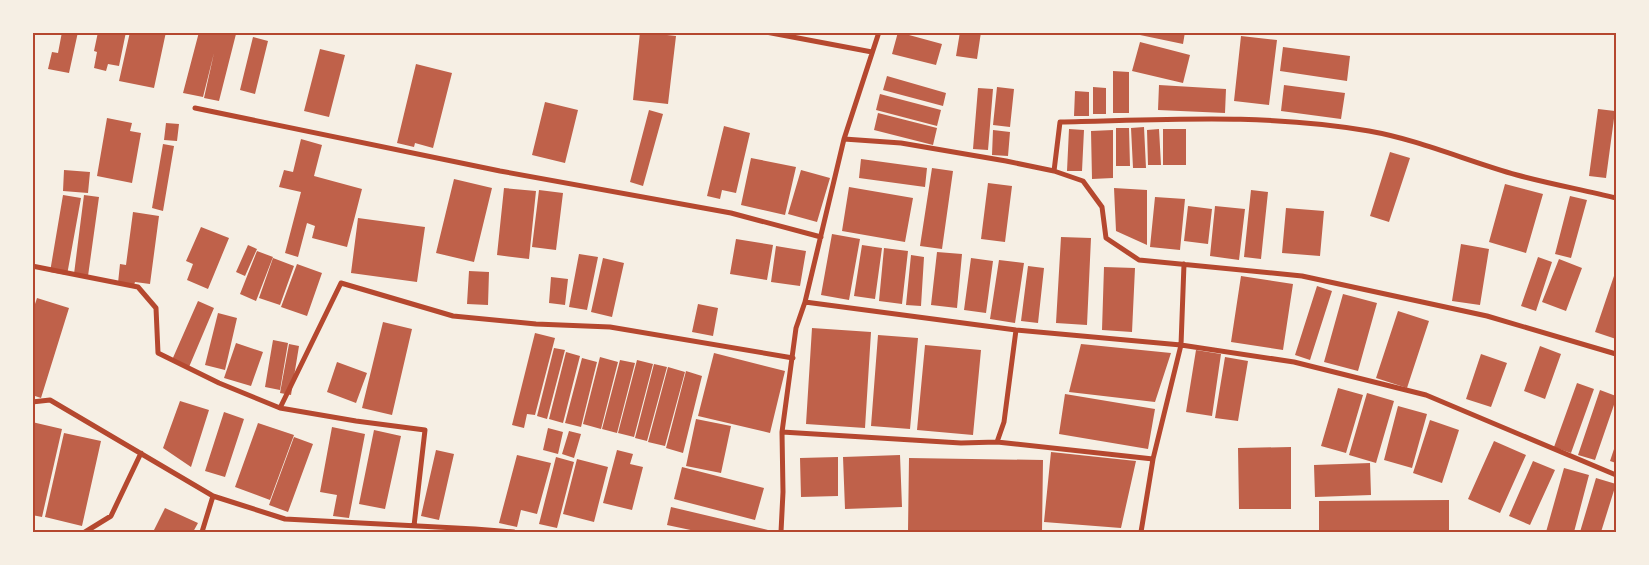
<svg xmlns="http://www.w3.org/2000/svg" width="1649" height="565" font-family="Montserrat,sans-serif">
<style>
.building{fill:#bf614a}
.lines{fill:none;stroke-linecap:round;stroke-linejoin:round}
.minor{stroke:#b5482f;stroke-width:5}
.neatline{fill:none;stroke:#b5482f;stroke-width:2}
</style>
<rect width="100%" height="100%" fill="#f6efe4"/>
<path class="building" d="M62 32H78L69 73 48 69 52 52 58 53Z
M98 32H126L119 66 108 64 106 71 94 68 97 52 94 51Z
M130 32H166L154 88 119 81Z
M199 32H228L236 34 219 101 204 98 214 53 203 97 183 93Z
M640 32 676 36 668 104 633 100Z
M898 32 942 44 936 65 892 54Z
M960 32H981L977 59 956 56Z
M1140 32H1185L1183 44 1140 35Z
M1241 36 1277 40 1269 105 1234 101Z
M253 37 268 41 255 94 240 90Z
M1140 42 1190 55 1183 83 1132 71Z
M1283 47 1350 56 1347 81 1280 71Z
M320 49 345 55 329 117 304 111Z
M416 64 452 73 433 148 415 143 414 147 397 143Z
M1113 71 1129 72V113H1113Z
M887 76 946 93 943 106 883 90Z
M1159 85 1226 89 1225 113 1158 110Z
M1284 85 1345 93 1341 119 1281 111Z
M997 87 1014 89 1010 127 993 125Z
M1093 87 1106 88V114H1093Z
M978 88 993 89 988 150 973 149Z
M1075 91 1089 92V116H1074Z
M880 94 941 110 937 126 876 110Z
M545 102 578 110 565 163 532 155Z
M1598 109 1615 111 1606 178 1589 176Z
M649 110 663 114 643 186 630 182Z
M878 113 937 128 933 145 874 130Z
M107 118 132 123 130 131 141 133 132 183 97 176Z
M166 123 179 124 177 141 164 140Z
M724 126 750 133 736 193 722 190 720 199 707 196Z
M1144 127 1146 168H1133L1131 128Z
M1116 128H1129L1130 166H1116Z
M1069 129 1084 130 1082 171H1067Z
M1159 129 1161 165H1148L1147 130Z
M1163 129H1186V165H1163Z
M993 130 1010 132 1008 156 992 155Z
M1113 130V178L1092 179 1091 131Z
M301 139 322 145 314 176 362 189 347 247 312 238 315 226 307 223 298 257 285 253 301 192 279 187 284 170 293 172Z
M163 144 174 146 163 211 152 208Z
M1390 152 1410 158 1389 222 1370 216Z
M751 158 796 167 785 215 741 205Z
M861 159 927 168 925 187 859 178Z
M932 168 953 171 942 249 920 246Z
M64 170 90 172 88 193 63 191Z
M801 170 830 178 817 222 788 214Z
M454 179 492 188 474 262 436 253Z
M988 183 1012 186 1005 242 981 239Z
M1505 184 1543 194 1526 253 1489 242Z
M849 187 913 198 905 242 842 231Z
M504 188 536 191 529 259 497 255Z
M1114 188 1147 190V245L1116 231Z
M539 190 563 193 556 250 532 247Z
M1251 190 1268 192 1261 259 1244 257Z
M63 195 81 198 67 275 50 272Z
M84 195 99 197 88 276 74 274Z
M1570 196 1587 200 1571 258 1555 254Z
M1155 197 1185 199 1180 250 1150 247Z
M1188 206 1212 209 1208 244 1184 241Z
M1215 206 1245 209 1239 260 1210 256Z
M1286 208 1324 211 1320 256 1282 253Z
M133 212 159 216 150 284 135 282 134 285 118 283 120 264 126 265Z
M358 218 425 227 417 282 351 273Z
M201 227 229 238 208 289 187 280 193 264 186 261Z
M832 234 860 239 849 300 821 295Z
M1061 237 1091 238 1087 325 1056 323Z
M736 239 773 245 767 280 730 274Z
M1461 244 1489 249 1480 305 1452 301Z
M248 245 257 249 245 276 236 272Z
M862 245 882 248 875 299 854 296Z
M776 246 806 251 800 286 771 282Z
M884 248 908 251 902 304 879 301Z
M257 251 273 257 256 301 240 294Z
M937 252 962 254 957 308 931 305Z
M579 254 598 257 587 310 569 307Z
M911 255 924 257 921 306 906 305Z
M1538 257 1552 262 1536 311 1521 306Z
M273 258 294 266 280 305 259 298Z
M603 258 624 263 612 317 591 312Z
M971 258 993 261 986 313 964 310Z
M1559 259 1582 268 1566 311 1542 302Z
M999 260 1024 263 1015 323 990 319Z
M297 264 322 273 307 316 281 307Z
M1028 266 1044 268 1038 323 1021 321Z
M1104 267 1135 268 1132 332 1102 330Z
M1616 270V339L1595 332Z
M469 271 489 272 488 305 467 304Z
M1241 276 1293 284 1283 350 1231 342Z
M551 277 568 279 565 305 549 303Z
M1317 286 1332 291 1310 360 1295 355Z
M1343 294 1377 303 1358 371 1324 362Z
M37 298 69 308 41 398 32 395V313Z
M198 301 214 308 189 367 172 360Z
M698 304 718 308 713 336 692 332Z
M1398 311 1429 321 1407 388 1376 378Z
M218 313 237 318 225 370 205 365Z
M383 322 412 329 392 415 362 408Z
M812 328 871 332 865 428 806 424Z
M535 333 555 338 535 415 527 414 524 428 512 425Z
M878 335 918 338 910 429 871 426Z
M273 340 288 343 280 390 265 387Z
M236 343 263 352 251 386 224 378Z
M289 344 299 346 291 395 280 393Z
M1081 344 1171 353 1155 402 1069 392Z
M925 345 981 350 973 435 917 430Z
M1540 346 1561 354 1545 399 1524 391Z
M554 348 565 350 547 419 537 416Z
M1196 350 1221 354 1212 416 1186 412Z
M566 352 580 356 563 423 549 419Z
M714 353 785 371 770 433 698 416Z
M1481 354 1507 363 1491 407 1466 399Z
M600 357 618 362 601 429 583 424Z
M1225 357 1248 361 1238 421 1215 418Z
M582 358 597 362 581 427 565 423Z
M620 360 635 363 617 433 602 429Z
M637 360 653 364 634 437 618 433Z
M337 362 367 373 356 403 327 392Z
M654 364 667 367 647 441 635 438Z
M668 367 685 372 665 446 648 442Z
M686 371 702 376 683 453 666 448Z
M1577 383 1594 389 1571 453 1554 447Z
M1338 388 1363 395 1346 453 1321 446Z
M1600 390 1616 396V399L1595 460 1578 455Z
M1367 393 1394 401 1376 463 1349 455Z
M1065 394 1155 409 1148 449 1059 434Z
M180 401 209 410 191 467 163 448Z
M1398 406 1427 414 1412 468 1384 460Z
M224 412 244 419 225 477 205 471Z
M696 419 731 426 721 473 686 466Z
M1430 420 1459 430 1442 483 1413 473Z
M32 422 62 429 42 517 32 515Z
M258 423 294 435 270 500 235 487Z
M332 427 365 434 349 518 333 516 337 495 320 492Z
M548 428 563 432 558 454 543 450Z
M374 430 401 436 385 509 359 504Z
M569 431 581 434 574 458 562 454Z
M64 433 101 441 82 526 45 517Z
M294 437 313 444 288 512 269 505Z
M1494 441 1526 455 1500 513 1468 499Z
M1616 443V463L1610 461Z
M1291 447V509H1239L1238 448Z
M436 450 454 454 439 520 421 516Z
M617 450 633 454 630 464 643 467 632 510 603 503Z
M1051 452 1136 461 1121 528 1044 522Z
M517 455 551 463 537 514 521 510 517 527 499 523Z
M900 455 902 507 845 509 843 457Z
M556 457 574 462 557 528 539 524Z
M838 457V496L801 497 800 458Z
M909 458 1043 460 1042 532 908 531Z
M577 459 608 467 594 522 563 514Z
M1533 461 1555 470 1530 525 1509 516Z
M1370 463 1371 495 1315 497 1314 465Z
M682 467 764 488 755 520 674 499Z
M1564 468 1589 475 1574 532H1546Z
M1596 478 1616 484 1601 532H1580Z
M1449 500V532H1319V501Z
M671 507 768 530 767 532H700L667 525Z
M165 508 198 523 193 532H153Z"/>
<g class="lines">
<path class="minor" d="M766 32 872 52
M195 108 500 171 731 213 821 237
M844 139 901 143 1006 161 1054 171 1083 181 1102 207 1106 238 1139 260 1302 276 1487 316 1616 354
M1054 171 1060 122C1163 120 1267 113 1369 131 1420 140 1467 161 1517 175 1550 184 1584 190 1616 198
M32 266 138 287 156 308 158 353 219 383 280 408 341 283 453 316 536 324 610 327 793 358
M805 302 1016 330 1181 345 1294 362 1426 395 1616 475
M32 402 50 400 213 496 285 519 475 529 514 532
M280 408 356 421 425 430 414 526
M782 432 961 443 997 442 1153 459
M997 442 1004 422 1016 330
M85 532 111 516 141 453
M202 532 213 496
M781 532 783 492 782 432 796 328 805 302 844 139 879 32
M1141 532 1153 459 1181 345 1184 264"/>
</g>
<rect width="1649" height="565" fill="none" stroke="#f6efe4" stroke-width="68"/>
<rect x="34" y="34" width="1581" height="497" class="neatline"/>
</svg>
